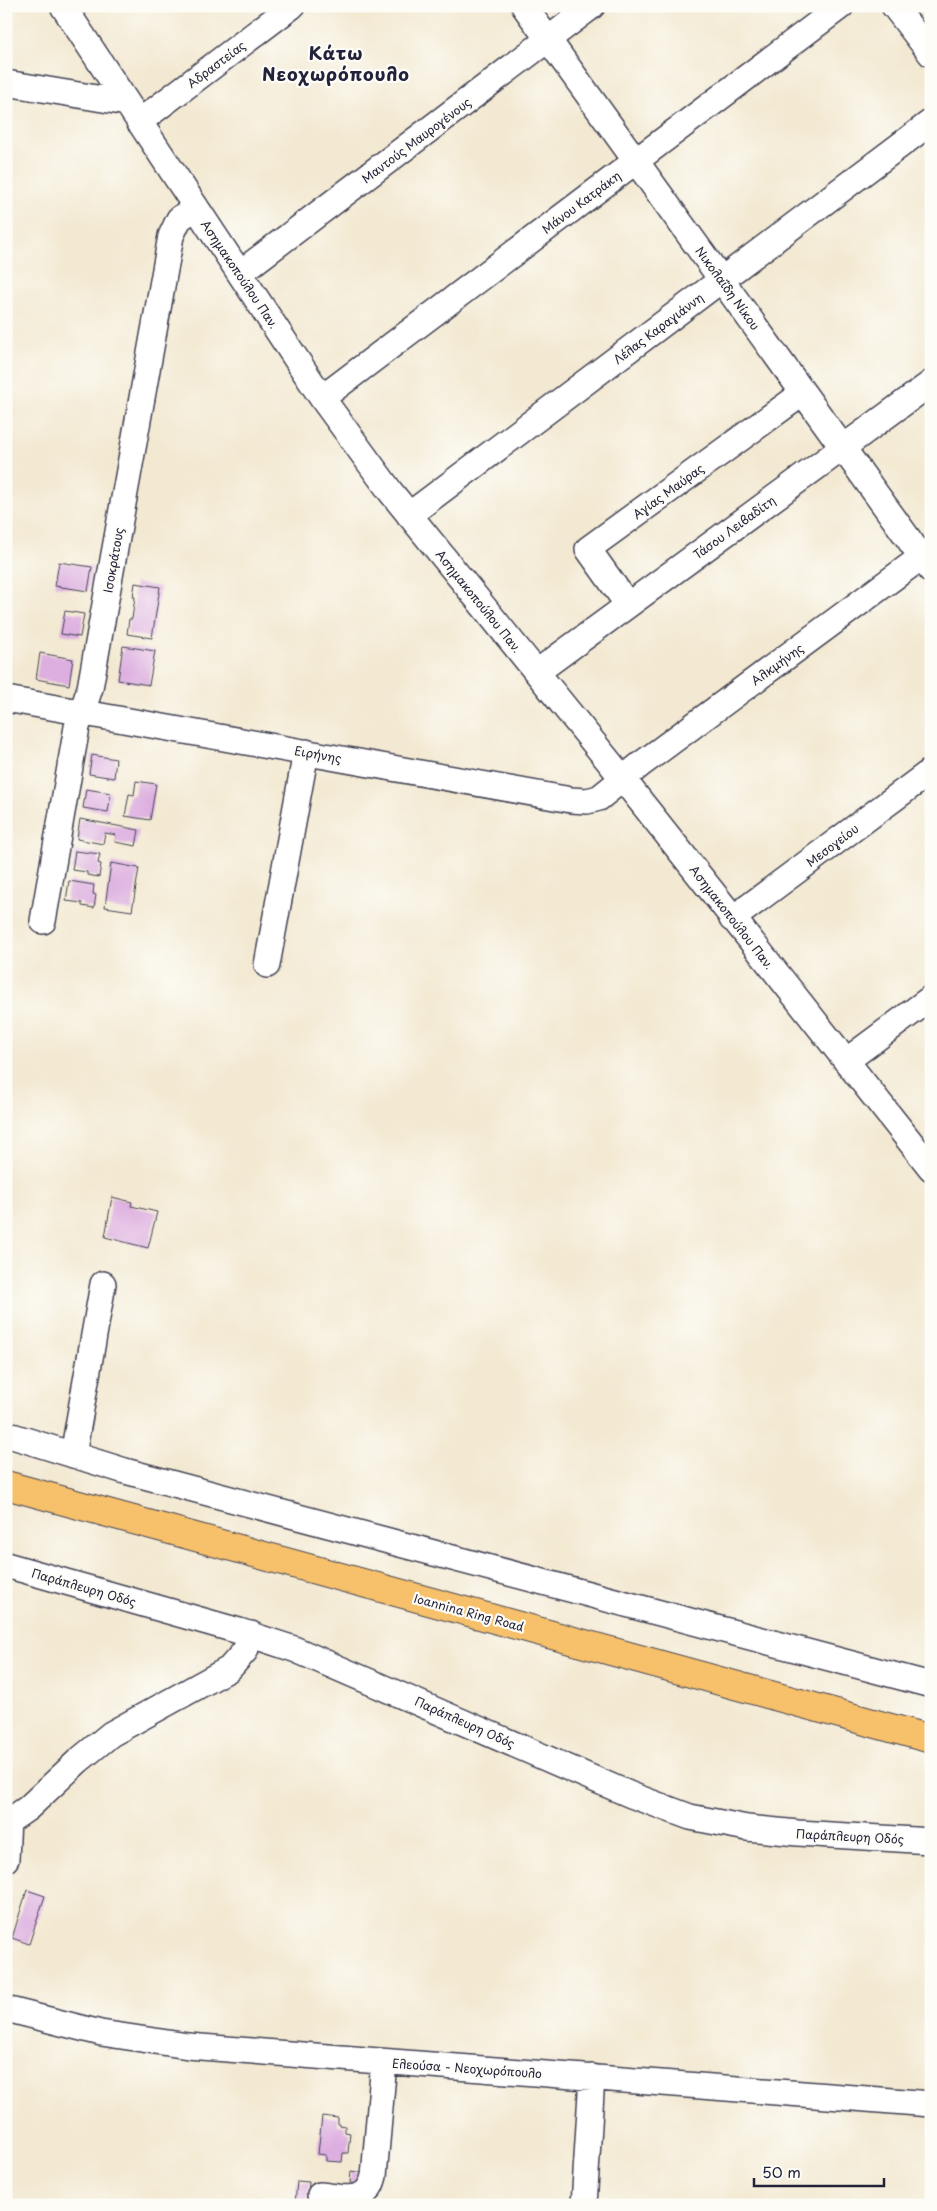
<svg xmlns="http://www.w3.org/2000/svg" width="937" height="2211" font-family="'Playpen Sans',sans-serif">
<style>
.building{fill:#ddafe0}
.lines{fill:none;stroke-linecap:round;stroke-linejoin:round}
.minor-casing{stroke:#414052;stroke-width:28}
.highway-casing{stroke:#414052;stroke-width:30}
.minor{stroke:#fff;stroke-width:25}
.highway{stroke:#f7c06b;stroke-width:28}
.labels{text-anchor:middle;dominant-baseline:central;stroke-width:4.5;stroke-linejoin:round;paint-order:stroke}
.street-label{font-size:12px;fill:#22223b;stroke:#fdfcf7}
.district-label{font-size:18px;font-weight:bold;letter-spacing:1px;fill:#22223b;stroke:#fdfcf7}
</style>
<rect width="100%" height="100%" fill="#fdfcf7"/>
<filter id="ink" filterUnits="userSpaceOnUse"><feTurbulence type="fractalNoise" baseFrequency=".02" numOctaves="2"/><feDisplacementMap in="SourceGraphic" scale="10" xChannelSelector="R" yChannelSelector="G"/><feConvolveMatrix kernelMatrix="1 2 1 2 8 2 1 2 1" color-interpolation-filters="sRGB"/></filter>
<filter id="wash" filterUnits="userSpaceOnUse"><feTurbulence type="fractalNoise" baseFrequency=".0096" numOctaves="4" result="noise"/><feDisplacementMap in="SourceGraphic" scale="20" xChannelSelector="R" yChannelSelector="G"/><feGaussianBlur stdDeviation="1.12" result="paint"/><feColorMatrix in="noise" values="0 0 0 0 0 0 0 0 0 0 0 0 0 0 0 0 0 1.4 0 .05"/><feComposite in="paint" operator="in"/></filter>
<g filter="url(#wash)">
<rect width="100%" height="100%" fill="#f3e9d2"/>
<g id="blocks">
<path class="building" d="M59 562 92 567 88 591 55 586Z
M135 583 160 587 152 638 127 634 129 619H132L135 597H133Z
M65 611 84 614 80 637 61 634Z
M123 646 155 651 149 685 118 680Z
M40 653 73 659 69 685 36 679Z
M92 755 116 759 114 778 89 774Z
M136 781 156 784 150 820 125 816 129 794 134 795Z
M86 789 111 793 108 812 83 808Z
M80 819 139 830 136 846 115 842 116 835 105 833 103 844 77 839Z
M75 851 100 854 98 863 101 864 99 877 87 875V872L72 870Z
M111 863 139 868 132 911 105 907Z
M69 881 94 885 93 894 96 895 94 908 82 906V903L66 901Z
M112 1197 132 1202 131 1206 157 1212 148 1248 105 1237Z
M27 1890 45 1896 29 1944 12 1938Z
M322 2116 338 2118V2125L345 2126V2132L350 2133 348 2153H343L342 2162 326 2161V2155L318 2154Z
M351 2171 364 2173 363 2184 350 2183Z
M297 2181 309 2182 307 2205H295Z"/>
</g>
</g>
<g filter="url(#ink)">
<use href="#blocks" fill-opacity="0" stroke="#414052" stroke-width="1"/>
<g class="lines">
<g class="minor-casing">
<path id="minor" d="M63 6 322 398 390 491 623 779 931 1168
M524 6 931 570
M894 6 931 54
M6 83 127 103
M139 122 292 6
M240 273 592 6
M322 398 841 6
M409 515 931 122
M628 605 588 549 803 393
M537 672 931 383
M6 699 571 800 587 801 599 798 640 765 931 550
M732 919 931 771
M43 921 77 727 90 688 171 236 179 219 196 207
M267 965 306 752
M846 1061 931 998
M6 1434 125 1471 931 1685
M73 1455 103 1284
M6 1565 239 1631 294 1649 631 1795 690 1817 747 1828 798 1833 931 1841
M6 1819 15 1817 28 1808 78 1761 111 1734 229 1669 245 1651 251 1634
M6 1859 8 1819
M6 2009 101 2033 188 2046 931 2104
M320 2195C344 2197 367 2206 374 2176L384 2062
M584 2205 592 2077"/>
</g>
<g class="highway-casing">
<path id="highway" d="M6 1485 931 1739"/>
</g>
<use href="#minor" class="minor"/>
<use href="#highway" class="highway"/>
</g>
</g>
<g class="labels">
<g class="street-label">
<text transform="translate(216 64) rotate(-37)">Αδραστείας</text>
<text transform="translate(416 140) rotate(-37)">Μαντούς Μαυρογένους</text>
<text transform="translate(581 202) rotate(-37)">Μάνου Κατράκη</text>
<text transform="translate(240 274) rotate(56)">Ασημακοπούλου Παν.</text>
<text transform="translate(728 288) rotate(54)">Νικολαΐδη Νίκου</text>
<text transform="translate(658 328) rotate(-37)">Λέλας Καραγιάννη</text>
<text transform="translate(668 491) rotate(-36)">Αγίας Μαύρας</text>
<text transform="translate(734 527) rotate(-36)">Τάσου Λειβαδίτη</text>
<text transform="translate(113 560) rotate(-80)">Ισοκράτους</text>
<text transform="translate(479 601) rotate(51)">Ασημακοπούλου Παν.</text>
<text transform="translate(777 664) rotate(-36)">Αλκμήνης</text>
<text transform="translate(318 754) rotate(10)">Ειρήνης</text>
<text transform="translate(832 845) rotate(-37)">Μεσογείου</text>
<text transform="translate(732 917) rotate(52)">Ασημακοπούλου Παν.</text>
<text transform="translate(84 1587) rotate(16)">Παράπλευρη Οδός</text>
<text transform="translate(469 1612) rotate(15)">Ioannina Ring Road</text>
<text transform="translate(465 1722) rotate(24)">Παράπλευρη Οδός</text>
<text transform="translate(850 1836) rotate(3)">Παράπλευρη Οδός</text>
<text transform="translate(467 2068) rotate(4)">Ελεούσα - Νεοχωρόπουλο</text>
</g>
<g class="district-label">
<text x="336" y="52">Κάτω<tspan x="336" dy="21">Νεοχωρόπουλο</tspan></text>
</g>
</g>
<rect width="937" height="2211" fill="none" stroke="#fdfcf7" stroke-width="25"/>
<path d="M754 2178v8h130v-8" fill="none" stroke="#22223b" stroke-width="2.5"/>
<text x="762" y="2178" font-size="15" fill="#22223b" stroke="#fdfcf7" stroke-width="4" paint-order="stroke">50 m</text>
</svg>
